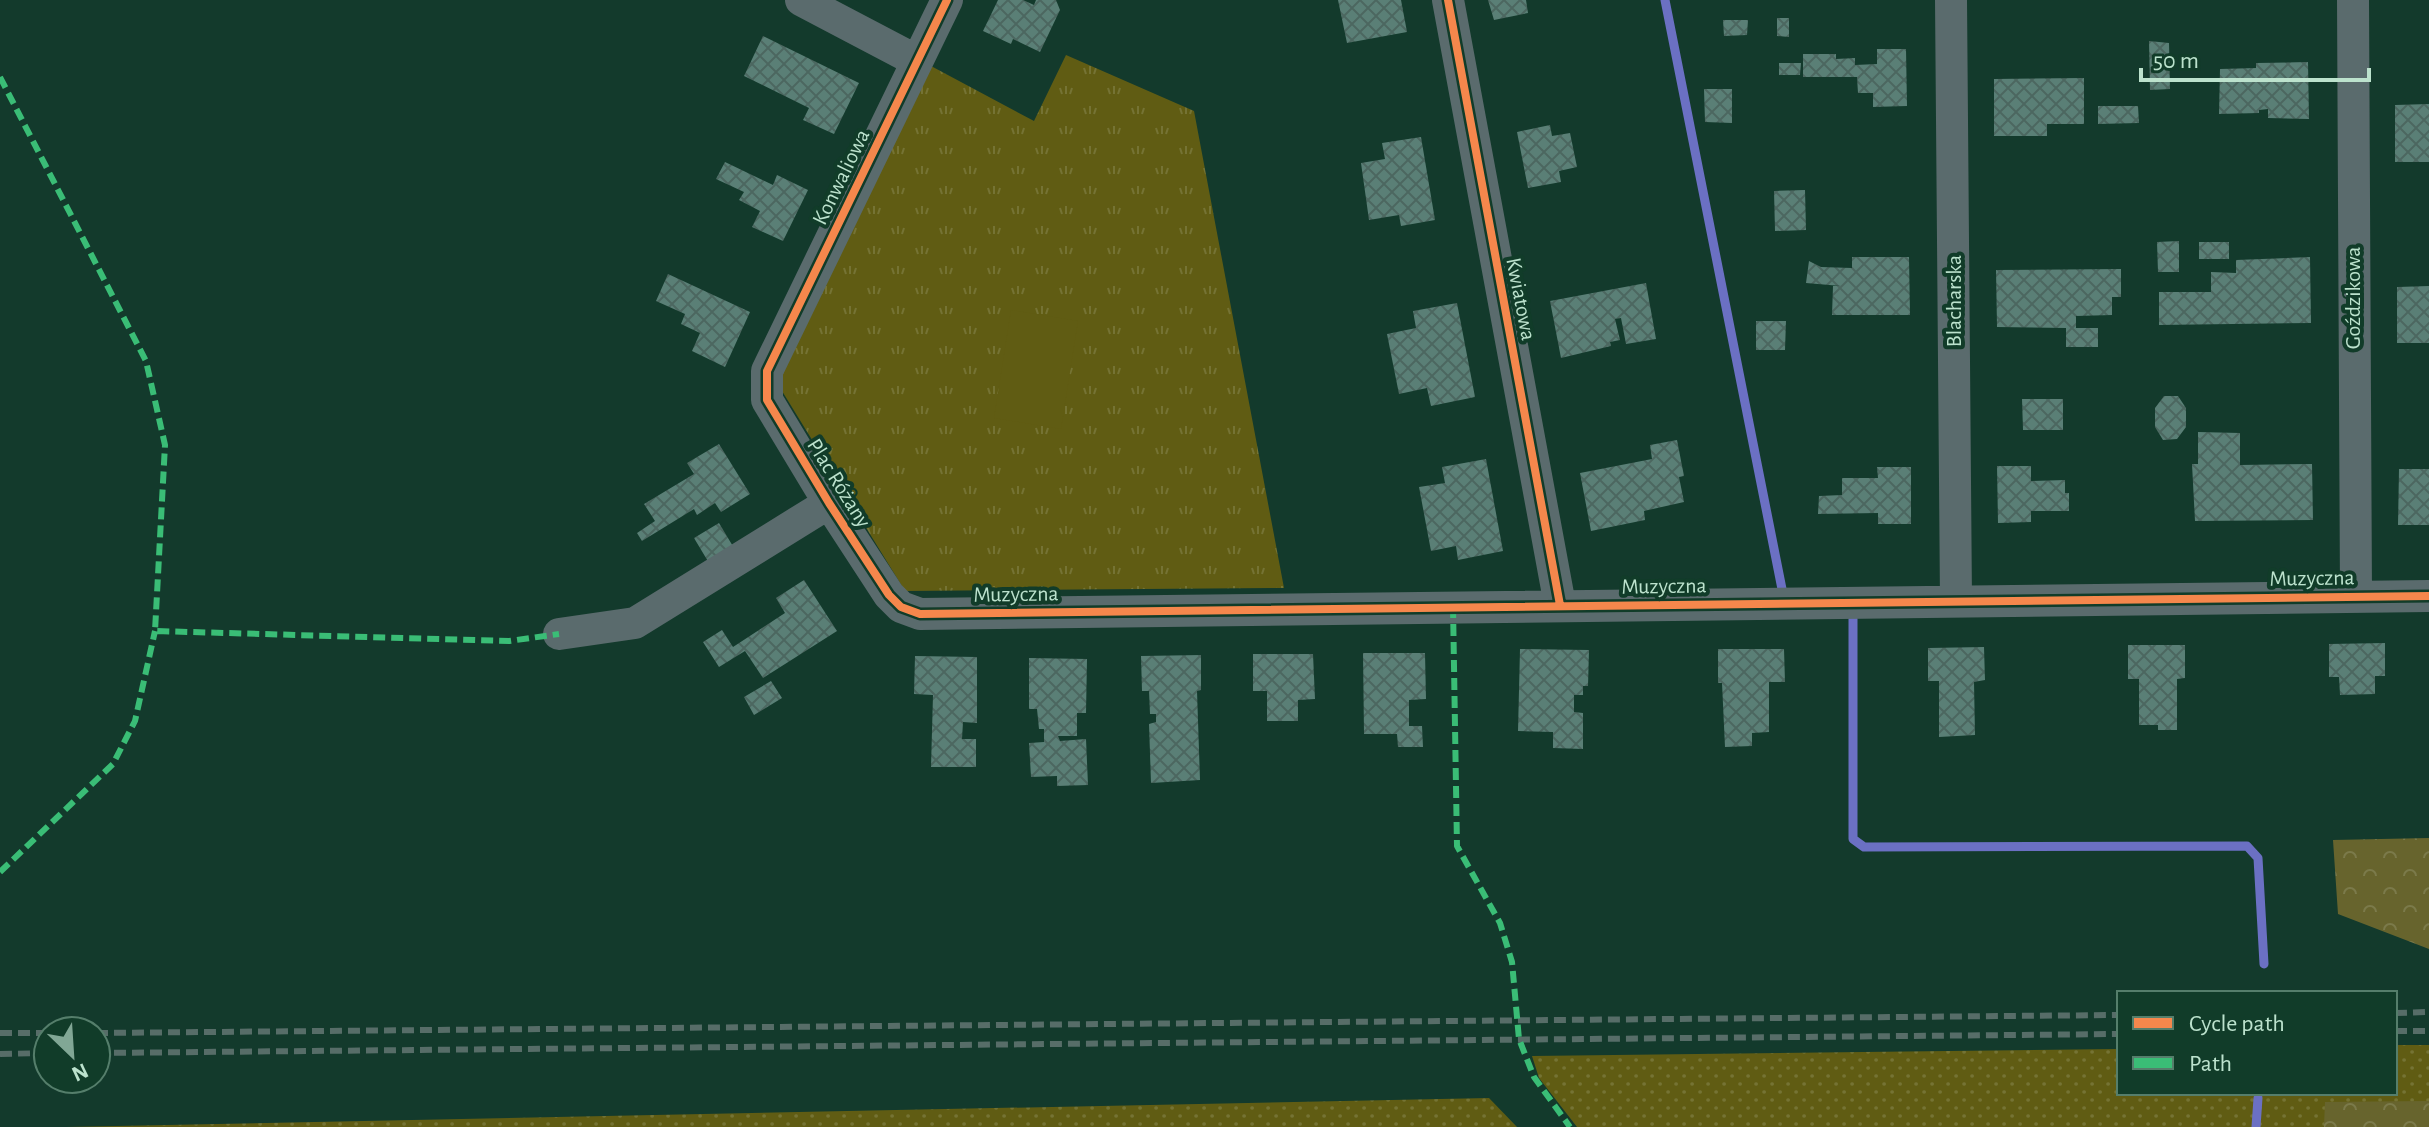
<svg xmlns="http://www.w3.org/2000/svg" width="2429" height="1127" font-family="'Alegreya Sans',sans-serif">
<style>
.grass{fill:url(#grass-dots)}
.forest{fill:url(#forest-crowns)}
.park{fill:url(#park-tufts)}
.pitch{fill:#605c13}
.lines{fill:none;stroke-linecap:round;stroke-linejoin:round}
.stream{stroke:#6b70c3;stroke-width:9}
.building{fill:url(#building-cross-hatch)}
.street{stroke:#5a6b6d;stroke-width:32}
.rail{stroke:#576d68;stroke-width:6;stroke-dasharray:12 6;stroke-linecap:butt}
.quiet{stroke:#3abd76;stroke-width:6;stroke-dasharray:12 6;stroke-linecap:butt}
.cycleway-casing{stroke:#113c29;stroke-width:13}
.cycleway{stroke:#f5874c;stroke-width:8}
.labels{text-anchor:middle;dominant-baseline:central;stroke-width:8;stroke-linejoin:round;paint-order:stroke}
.street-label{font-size:22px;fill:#bce2cd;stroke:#113c29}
</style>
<defs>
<pattern id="grass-dots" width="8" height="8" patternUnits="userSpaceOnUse" patternTransform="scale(2)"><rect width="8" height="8" fill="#605c13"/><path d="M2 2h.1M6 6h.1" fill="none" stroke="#757334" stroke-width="1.8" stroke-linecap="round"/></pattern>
<pattern id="forest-crowns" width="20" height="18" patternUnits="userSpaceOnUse" patternTransform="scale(2)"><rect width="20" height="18" fill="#67642d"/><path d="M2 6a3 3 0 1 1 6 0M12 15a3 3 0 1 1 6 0" fill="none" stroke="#7b7a4a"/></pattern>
<pattern id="park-tufts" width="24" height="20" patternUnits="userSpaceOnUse" patternTransform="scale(2)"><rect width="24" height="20" fill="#605c13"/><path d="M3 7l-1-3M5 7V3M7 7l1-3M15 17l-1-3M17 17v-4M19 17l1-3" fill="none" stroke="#757334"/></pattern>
<pattern id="building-cross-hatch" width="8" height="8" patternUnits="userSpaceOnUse" patternTransform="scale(2)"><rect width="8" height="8" fill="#5a7f76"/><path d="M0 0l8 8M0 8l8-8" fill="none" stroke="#4c6760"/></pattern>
</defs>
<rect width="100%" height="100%" fill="#133a2c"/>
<path class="grass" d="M2395 1045H2429V1127H1577L1539 1078 1532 1056 2119 1049V1093H2395Z
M1489 1098 1517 1127H66Z"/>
<path class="forest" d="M2429 838V949L2338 914 2333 840Z
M2429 1101V1127H2324L2325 1102Z"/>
<path class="park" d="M1066 55 1194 111 1284 588 905 591 782 391 783 369 931 66 1034 121Z"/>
<path class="pitch" d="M1011 310 1078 321 1061 429 994 418Z"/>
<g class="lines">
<path class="stream" d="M1665 0 1782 589
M1853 619V839L1864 847 2247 846 2258 858 2264 964
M2256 1127 2258 1098"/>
</g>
<path class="building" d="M998 0H1023L1034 5 1036 0H1056L1060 10 1040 52 1013 39 1011 44 983 31Z
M1338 0H1401L1407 32 1347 43Z
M1488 0H1526L1528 13 1494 20Z
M1777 18H1789V37L1777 36Z
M1723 20H1748L1747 35 1724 36Z
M763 36 859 83 834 134 803 120 809 108 744 76Z
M2149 41 2169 43 2170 89 2150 90Z
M1877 49H1906L1907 106 1873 107V93H1858L1857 77H1803V54H1836V59L1855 58V65L1877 64Z
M2308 62 2309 119 2268 118V109L2259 110V113L2219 114 2220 69 2256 68V63Z
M1779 63H1801L1800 75H1779Z
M2084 78V124H2047V136H1994V79Z
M1704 89H1732V123L1705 122Z
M2429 104V162H2395V105Z
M2098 106H2138L2139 123 2098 124Z
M1550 125 1552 136 1570 133 1577 167 1559 171 1561 182 1528 188 1517 132Z
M1421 137 1435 220 1401 226 1399 215 1369 220 1361 163 1385 159 1382 143Z
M725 162 773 185 777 175 808 190 783 241 752 227 760 211 739 200 744 192 716 179Z
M1805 190 1806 230 1775 231 1774 191Z
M2179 241V272H2158L2157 242Z
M2199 242H2229V259H2199Z
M1852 257H1909L1910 315H1832L1833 286H1841L1806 283 1809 261 1821 267 1852 268Z
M2310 257 2311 323 2159 325V292H2211V272L2236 273V260Z
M2121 269V297H2112V315L2076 316V328H2098V347H2066V328L1997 327 1996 270Z
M668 274 750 312 725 367 692 351 700 333 681 324 685 314 656 301Z
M1646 283 1656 339 1626 344 1621 318 1615 319 1620 340 1610 342 1611 346 1561 358 1550 301Z
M2429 286V343H2397V287Z
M1457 303 1475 397 1431 406 1427 388 1399 394 1387 334 1416 328 1413 311Z
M1756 321H1786L1785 350H1756Z
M2164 396H2178L2186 408V427L2177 439 2163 440 2155 427V408Z
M2022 399H2063V430H2023Z
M2198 432 2240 433V465L2312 464 2313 520 2195 521 2192 464H2198Z
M1677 440 1684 476 1679 477 1684 502 1644 511 1645 520 1591 531 1580 473 1652 459 1650 445Z
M719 444 750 494 721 512 715 503 697 515 694 509 642 541 637 533 655 521 644 504 694 474 687 463Z
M1486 459 1503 551 1458 560 1456 546 1431 551 1419 487 1445 483 1442 467Z
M1997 466H2031V481L2065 480V493H2069V511H2031V522L1998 523Z
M1877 467H1911V524H1878V513L1818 514 1819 496 1842 495V478H1878Z
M2399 469H2429V525H2398Z
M719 523 734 548 709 563 694 538Z
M804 580 837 631 763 678 745 651 719 667 703 642 722 630 733 647 785 613 776 598Z
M2385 643V676H2375V694L2340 695 2339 677H2329V644Z
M2128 645H2185V678L2177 679V730H2158V725H2139V679H2128Z
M1984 647 1985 680 1974 682 1975 735 1939 737V681H1928V648Z
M1520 649 1589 650 1588 686H1583V695H1574V712L1583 713V749L1553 748V732L1518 731Z
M1718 649H1784L1785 682H1769V732L1752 733V746L1725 747 1722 683H1718Z
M1363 653H1425L1426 699 1409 700V726H1422L1423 747H1398L1397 734H1364Z
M1253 654H1313L1315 699 1298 700V721H1267V691H1253Z
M1201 655V690L1197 691 1200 780 1151 783 1149 724 1156 722V714H1150L1149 691H1142L1141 656Z
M915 656 977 657V723L963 722 962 739H976V767H931L933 695 914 694Z
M1029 658 1087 659 1086 713H1077V736H1058L1060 741 1086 739 1088 785 1057 786V776L1031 777 1029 743 1044 742V729H1039L1037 709H1029Z
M771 681 782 698 754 715 744 697Z"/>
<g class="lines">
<path class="street" d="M801 0 917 61
M947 0 767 371V400L829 503 889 595 901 607 920 614 2429 596
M1448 0 1560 605
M1951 0 1956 601
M2353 0 2356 596
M559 634 635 623 829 503"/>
<path class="rail" d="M2395 1013 2429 1012
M2395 1031H2429
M0 1033H48
M96 1033 2119 1015
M96 1053 2119 1034
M0 1054 48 1053"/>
<path class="quiet" d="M0 77 146 361 165 445 155 631 509 641 559 634
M1453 606 1457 846 1500 923 1512 962 1519 1039 1534 1077 1570 1127
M0 872 113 764 135 721 155 631"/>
<g class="cycleway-casing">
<path id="cycleway" d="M947 0 767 371V400L829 503 889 595 901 607 920 614 2429 596
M1448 0 1560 605"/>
</g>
<use href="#cycleway" class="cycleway"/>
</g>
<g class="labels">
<g class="street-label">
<text transform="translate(841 177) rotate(-64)">Konwaliowa</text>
<text transform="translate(2353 298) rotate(-90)">Goździkowa</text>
<text transform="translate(1521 299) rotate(79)">Kwiatowa</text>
<text transform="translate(1954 301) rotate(-90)">Blacharska</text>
<text transform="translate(839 483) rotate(58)">Plac Różany</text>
<text transform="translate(2312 578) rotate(-1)">Muzyczna</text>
<text transform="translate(1664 586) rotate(-1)">Muzyczna</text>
<text transform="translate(1016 594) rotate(-1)">Muzyczna</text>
</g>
</g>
<rect x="2117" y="991" width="280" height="104" fill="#113c29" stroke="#557e6b" stroke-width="2"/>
<rect x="2133" y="1017" width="40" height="12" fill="#f5874c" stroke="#557e6b" stroke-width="2"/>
<text x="2189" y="1031" font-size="24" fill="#bce2cd">Cycle path</text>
<rect x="2133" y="1057" width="40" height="12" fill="#3abd76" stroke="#557e6b" stroke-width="2"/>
<text x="2189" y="1071" font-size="24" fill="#bce2cd">Path</text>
<g transform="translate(72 1055) rotate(155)"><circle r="38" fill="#113c29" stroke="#557e6b" stroke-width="2"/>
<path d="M0-6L14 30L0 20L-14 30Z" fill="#81a795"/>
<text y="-12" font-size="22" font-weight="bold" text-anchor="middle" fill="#bce2cd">N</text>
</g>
<path d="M2141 68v12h228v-12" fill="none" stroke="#bce2cd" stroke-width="4"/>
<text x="2153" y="68" font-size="24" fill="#bce2cd" stroke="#113c29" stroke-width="6" paint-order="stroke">50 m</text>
</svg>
